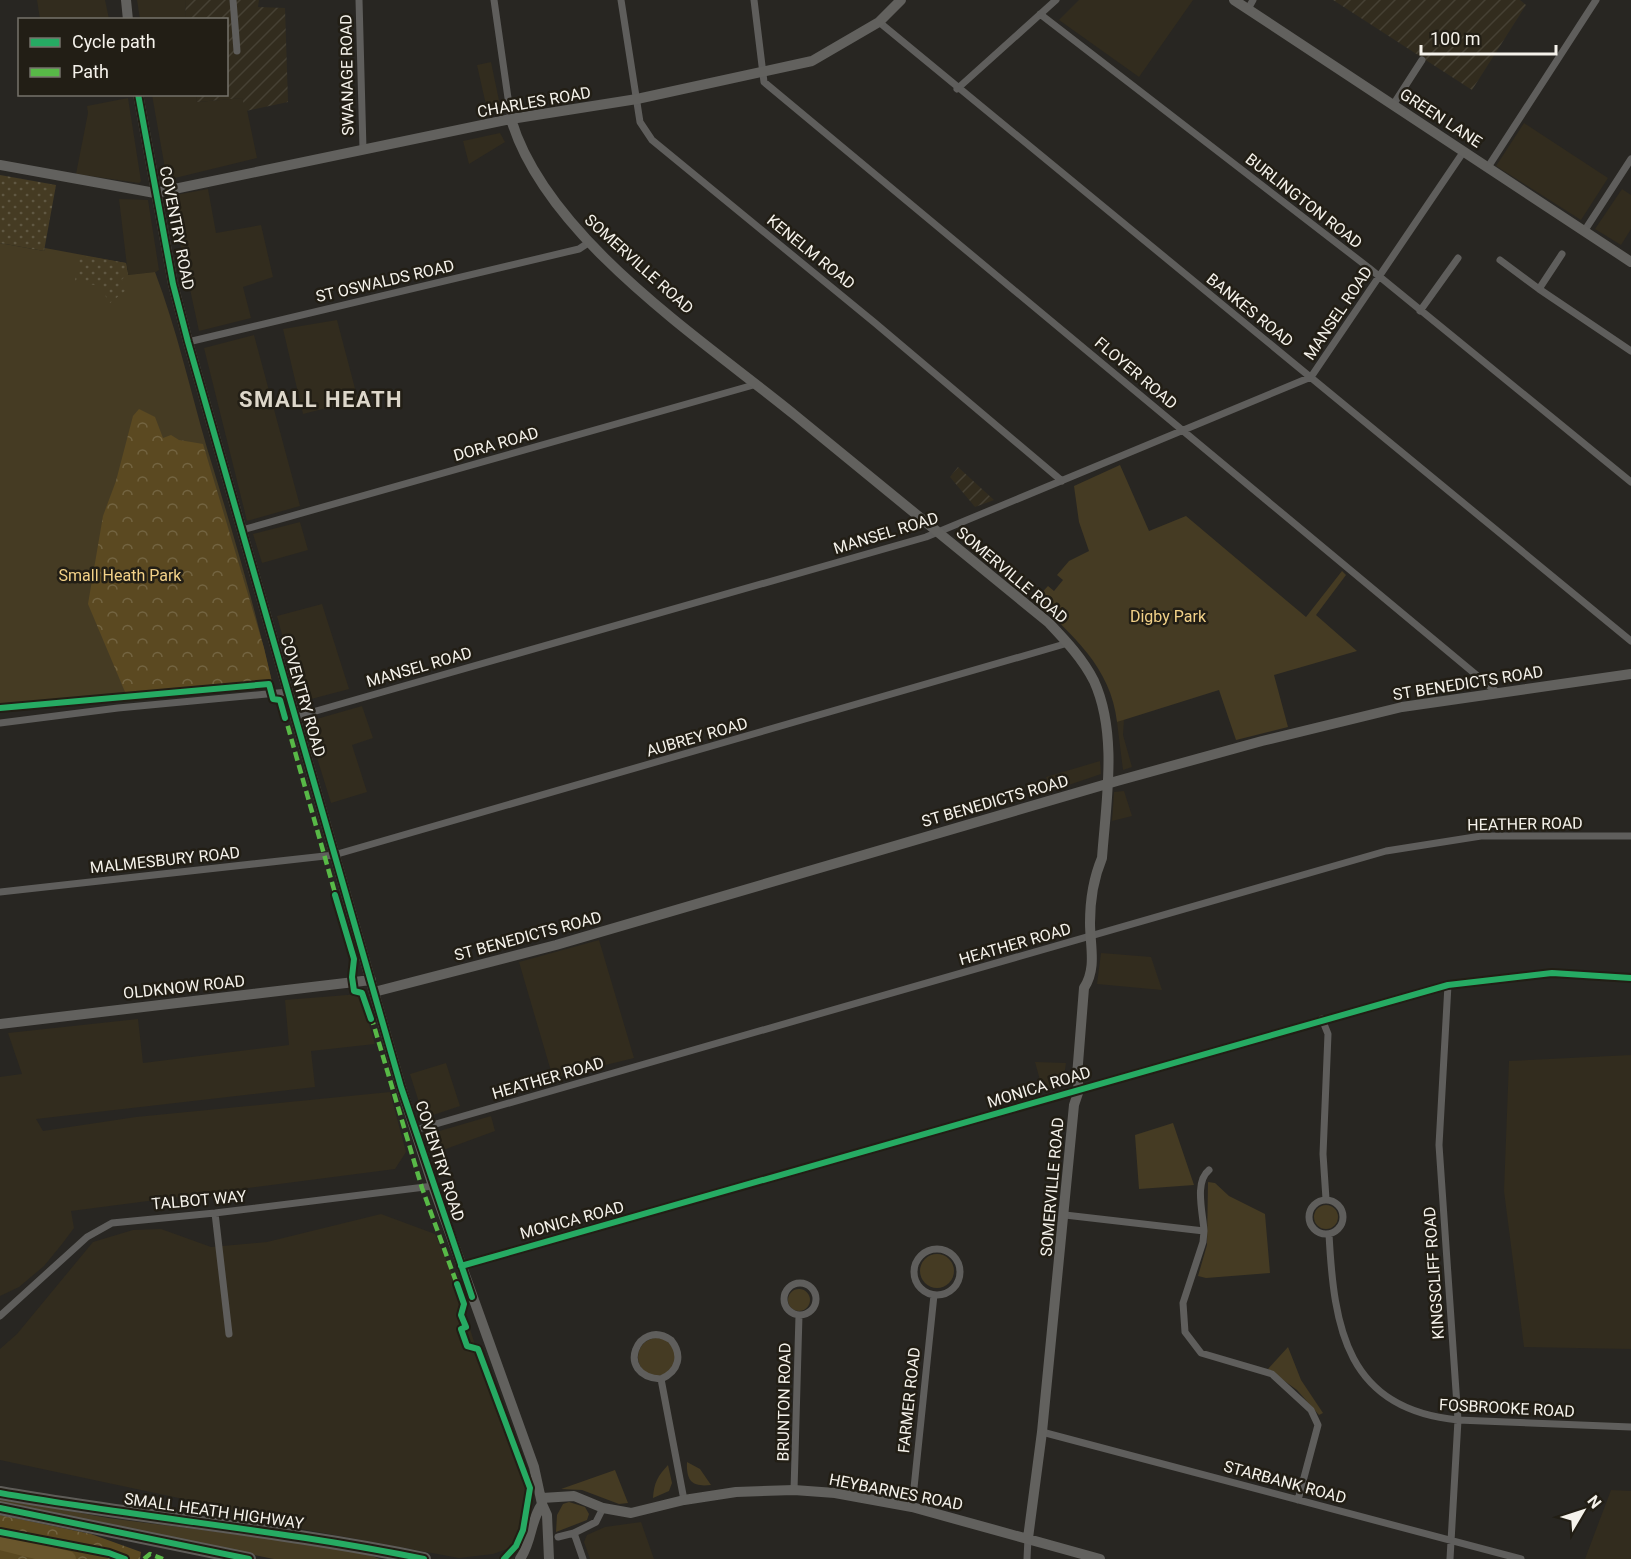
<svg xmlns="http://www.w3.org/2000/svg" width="1631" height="1559" font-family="Roboto,sans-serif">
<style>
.built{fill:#322c1e}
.industrial{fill:url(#industrial-furrows)}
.green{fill:#453b23}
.forest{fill:url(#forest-crowns)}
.garden{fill:url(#garden-dots)}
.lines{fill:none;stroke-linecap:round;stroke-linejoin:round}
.river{stroke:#69562c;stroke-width:16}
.street{stroke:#5f5e5c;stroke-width:7}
.secondary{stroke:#62615e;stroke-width:10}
.highway{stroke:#5e5c58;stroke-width:14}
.quiet{stroke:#58b947;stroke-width:4.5;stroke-dasharray:9 4.5;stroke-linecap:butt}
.cycleway-casing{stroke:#221e15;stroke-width:10}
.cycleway{stroke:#26ab63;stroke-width:6}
.labels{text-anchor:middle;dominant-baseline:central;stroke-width:5;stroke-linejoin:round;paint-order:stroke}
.street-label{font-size:16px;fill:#f5f2eb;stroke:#221e15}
.park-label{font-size:16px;fill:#f2d188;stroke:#221e15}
.district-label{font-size:22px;font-weight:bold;letter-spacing:1.5px;fill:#ddd7ca;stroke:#221e15}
</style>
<defs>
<pattern id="industrial-furrows" width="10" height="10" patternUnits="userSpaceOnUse" patternTransform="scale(1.5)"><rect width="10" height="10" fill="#322c1e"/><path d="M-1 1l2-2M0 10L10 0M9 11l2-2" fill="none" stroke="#464134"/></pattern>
<pattern id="forest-crowns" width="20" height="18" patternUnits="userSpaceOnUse" patternTransform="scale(1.5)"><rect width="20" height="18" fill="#5b4921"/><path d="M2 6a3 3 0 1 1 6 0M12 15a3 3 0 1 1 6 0" fill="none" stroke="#736441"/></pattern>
<pattern id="garden-dots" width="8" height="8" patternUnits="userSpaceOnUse" patternTransform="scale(1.5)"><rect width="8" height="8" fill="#453b23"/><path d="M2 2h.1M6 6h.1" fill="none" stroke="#605843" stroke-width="1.8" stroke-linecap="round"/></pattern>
</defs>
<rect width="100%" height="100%" fill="#282622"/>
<path class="built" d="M37 0H105L109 19H40Z
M137 0H186L185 19H140Z
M1079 0H1193L1139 77 1059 20Z
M491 62 501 110 488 114 477 65Z
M152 95H196L197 102 242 98 247 110 257 158 175 178 166 174Z
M128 98 141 181 139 183 76 174 88 113 87 106Z
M1524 123 1608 178 1581 220 1496 166Z
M500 133 505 142 469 164 463 141Z
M208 189 216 233 261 225 273 277 243 287 251 318 199 331 170 196Z
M1622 189 1631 195V229L1621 245 1595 229Z
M119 199 148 200 159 270 156 272 128 275Z
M337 320 358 400 303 414 283 329Z
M254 335 300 506 247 521 204 348Z
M300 522 308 550 262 563 253 534Z
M322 604 349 689 300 702 277 616Z
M362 706 373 738 352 745 367 792 331 803 306 722Z
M1124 719 1123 735 1132 767 1123 770 1117 722Z
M1100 761 1101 774 1051 791 1046 777Z
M1124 791 1132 816 1112 821 1114 792Z
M599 940 634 1058 553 1078 519 962Z
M1101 953 1151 957 1162 990 1097 984Z
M360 994 375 1044 311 1051 315 1087 36 1119 43 1131 136 1117 390 1092 406 1152 395 1169 71 1211 74 1228 62 1244 44 1266 19 1287 0 1296V1077L22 1074 8 1033 138 1019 143 1063 289 1045 285 1000Z
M1631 1055V1349L1524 1347 1504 1191 1509 1061Z
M1035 1062 1066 1063 1063 1083 1043 1091Z
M446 1063 460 1106 424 1118 410 1074Z
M491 1116 495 1131 435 1153 429 1134Z
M381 1214 435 1234 454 1278 475 1345 528 1488 518 1541 507 1549 493 1554 459 1558 296 1528 221 1507 0 1460V1349L17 1334 93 1242 133 1230 161 1229 211 1247 267 1242Z
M1611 1490 1631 1491V1559H1585Z
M641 1522 654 1559H590L584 1542 587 1535 605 1527Z"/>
<path class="industrial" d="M186 0H259L258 7 285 8 288 102 246 111 242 98 197 102 196 95 226 94V20L185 19Z
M1333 0H1520L1526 5 1472 90Z
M958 467 994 500 975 507 950 477Z"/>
<path class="green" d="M0 243 44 251 45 248 126 263 128 275 155 272C177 330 190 389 207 448 231 526 254 603 272 682L0 711Z
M1120 465 1149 531 1186 516 1306 617 1342 571 1346 575 1316 615 1357 651 1274 675 1288 727 1236 740 1219 690 1117 722C1111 667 1072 635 1035 600L1048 586 1054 591 1063 580 1057 575 1069 561 1089 551 1079 522 1074 486Z
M1173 1123 1194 1185 1139 1189 1135 1135Z
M1208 1182 1215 1183 1229 1196 1265 1214 1270 1273 1206 1278 1198 1276 1207 1245Z
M1314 1217a12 12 0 1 1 24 0a12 12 0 1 1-24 0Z
M920 1271a17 17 0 1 1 34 0a17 17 0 1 1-34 0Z
M788 1300a11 11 0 1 1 22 0a11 11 0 1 1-22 0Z
M638 1357a19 19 0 1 1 38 0a19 19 0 1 1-38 0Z
M1288 1347 1301 1380 1323 1413 1319 1415 1297 1390 1268 1369Z
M687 1462 700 1469 711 1485C693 1487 686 1482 687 1462Z
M668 1465 672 1483 669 1491 653 1498C654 1482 658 1476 668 1465Z
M615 1470 628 1503 619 1504 582 1490 561 1489Z
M0 1498 108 1518 328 1546 358 1551 380 1559H274L0 1503Z
M569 1502 585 1507 589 1514 587 1520 556 1532 557 1515 563 1504Z"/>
<path class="forest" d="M139 409 155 417 163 438 171 435 179 440 203 444 264 648 272 682 128 699 88 604 103 516 116 481 133 416Z
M0 1515 91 1534 141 1552 140 1559H0Z"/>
<path class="garden" d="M0 175 56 185 44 251 0 243Z
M79 255 126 263 128 275 122 279 125 291 110 303 99 286 75 281Z"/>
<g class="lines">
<path class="river" d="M0 1542 68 1559"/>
<path class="street" d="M233 0 237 51
M359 0 363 149
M494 0 511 119
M621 0 640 122 652 140 875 323 1062 481
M754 0 764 82 1498 693
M1248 9 1253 0
M1040 14 1369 268 1631 482
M879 22 1631 641
M957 89 1056 0
M1393 105 1422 60
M1488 167 1596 0
M1585 230 1631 159
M1562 254 1539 289 1631 351
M1500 260 1539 289
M1420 311 1458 258
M188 342 579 249 588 243
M242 530 757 384
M295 717 926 537 1311 377 1464 151
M0 723 118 708 288 692
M0 892 334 855 1068 643
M1448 985 1439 1145 1458 1420 1450 1559
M1322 1019 1328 1034 1323 1154 1326 1199
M415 1130 1386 851 1481 836H1631
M1309 1217a17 17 0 1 1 34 0a17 17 0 1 1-34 0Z
M215 1213 229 1334
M1065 1215 1204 1231 1203 1242 1183 1303 1185 1332 1201 1353 1272 1374 1311 1410 1318 1425 1298 1500
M1204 1231C1203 1213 1194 1182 1209 1170
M1329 1234C1334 1328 1346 1409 1458 1420L1631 1427
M914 1272a23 23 0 1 1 46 0a23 23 0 1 1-46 0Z
M461 1266 1448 985 1552 973 1631 978
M784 1299a16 16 0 1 1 32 0a16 16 0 1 1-32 0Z
M0 1316 87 1237 112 1223 215 1213 433 1186
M661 1379C613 1376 638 1317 671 1340 683 1355 679 1371 661 1379L684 1500
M1042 1432 1521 1559
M794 1490 799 1315
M912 1507 934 1295
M558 1537 574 1533
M583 1559 574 1533 596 1522 603 1508
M1027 1559 1028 1538"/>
<path class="secondary" d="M126 0 128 20
M1234 0 1631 262
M138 94 173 284 188 342 401 1087 433 1186 534 1467 542 1504 547 1515 549 1559
M511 119C546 238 703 340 796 416 881 485 965 554 1049 623 1066 641 1083 659 1094 681 1118 734 1106 802 1102 858 1094 877 1090 902 1090 923 1090 946 1097 968 1084 988L1077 1076 1079 1090 1074 1105 1042 1432 1028 1538
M0 165 155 193 511 119 637 99 812 61 879 22 901 0
M374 992 556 945 1117 781 1262 741 1402 707 1631 674
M0 1024 371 980
M542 1498 574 1496 603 1508 631 1513 684 1500 736 1492 794 1490 835 1493 912 1507 1100 1559
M520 1559C532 1542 530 1521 542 1504"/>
<path class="highway" d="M0 1493C141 1518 283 1530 424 1559
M0 1508 249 1559"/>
<path class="quiet" d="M284 713 337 900
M371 1016 422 1188 458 1287
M144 1559 150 1554 163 1559"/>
<g class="cycleway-casing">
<path id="cycleway" d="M138 94 173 284 188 342 401 1087 472 1297
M0 708 269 684 273 699 280 700 285 718
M335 895 354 959 352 977 354 991 362 993 371 1019
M461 1266 1448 985 1552 973 1631 978
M457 1284 464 1304 461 1315 466 1327 461 1329 467 1346 478 1349 530 1488 523 1530 516 1546 504 1559
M0 1493C141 1518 283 1530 424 1559
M0 1508 249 1559
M0 1532 109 1553 125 1559"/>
</g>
<use href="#cycleway" class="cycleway"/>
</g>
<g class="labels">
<g class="street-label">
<text transform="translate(347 75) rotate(-91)">SWANAGE ROAD</text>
<text transform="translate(534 102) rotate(-10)">CHARLES ROAD</text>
<text transform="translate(1441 118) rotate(33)">GREEN LANE</text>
<text transform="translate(1304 201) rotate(38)">BURLINGTON ROAD</text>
<text transform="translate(177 228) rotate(79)">COVENTRY ROAD</text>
<text transform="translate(811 252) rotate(39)">KENELM ROAD</text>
<text transform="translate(639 264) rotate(42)">SOMERVILLE ROAD</text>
<text transform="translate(385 281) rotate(-13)">ST OSWALDS ROAD</text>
<text transform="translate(1250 310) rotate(39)">BANKES ROAD</text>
<text transform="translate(1338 313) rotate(-56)">MANSEL ROAD</text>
<text transform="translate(1136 373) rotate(40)">FLOYER ROAD</text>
<text transform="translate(496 444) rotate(-16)">DORA ROAD</text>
<text transform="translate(886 533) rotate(-17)">MANSEL ROAD</text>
<text transform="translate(1012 575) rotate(40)">SOMERVILLE ROAD</text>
<text transform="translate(419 667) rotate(-16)">MANSEL ROAD</text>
<text transform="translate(1468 683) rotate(-9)">ST BENEDICTS ROAD</text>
<text transform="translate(303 696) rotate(74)">COVENTRY ROAD</text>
<text transform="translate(697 737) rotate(-16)">AUBREY ROAD</text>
<text transform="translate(995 801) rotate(-16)">ST BENEDICTS ROAD</text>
<text transform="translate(1525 824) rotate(-1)">HEATHER ROAD</text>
<text transform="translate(165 860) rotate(-6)">MALMESBURY ROAD</text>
<text transform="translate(528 936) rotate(-15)">ST BENEDICTS ROAD</text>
<text transform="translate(1015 944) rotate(-16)">HEATHER ROAD</text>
<text transform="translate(184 987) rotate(-6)">OLDKNOW ROAD</text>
<text transform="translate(548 1078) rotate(-16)">HEATHER ROAD</text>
<text transform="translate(1039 1087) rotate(-17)">MONICA ROAD</text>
<text transform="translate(440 1161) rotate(72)">COVENTRY ROAD</text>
<text transform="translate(1052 1187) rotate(-85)">SOMERVILLE ROAD</text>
<text transform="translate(199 1200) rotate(-5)">TALBOT WAY</text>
<text transform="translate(572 1220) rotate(-15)">MONICA ROAD</text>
<text transform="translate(1434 1273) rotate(-94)">KINGSCLIFF ROAD</text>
<text transform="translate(909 1400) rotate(-84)">FARMER ROAD</text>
<text transform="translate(784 1402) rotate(-89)">BRUNTON ROAD</text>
<text transform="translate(1507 1408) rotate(3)">FOSBROOKE ROAD</text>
<text transform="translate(1285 1482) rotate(15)">STARBANK ROAD</text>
<text transform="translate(896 1492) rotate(11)">HEYBARNES ROAD</text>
<text transform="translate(214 1511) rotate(8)">SMALL HEATH HIGHWAY</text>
</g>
<g class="park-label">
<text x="120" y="575">Small Heath Park</text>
<text x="1168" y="616">Digby Park</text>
</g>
<g class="district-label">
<text x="321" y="399">SMALL HEATH</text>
</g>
</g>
<rect x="18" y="18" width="210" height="78" fill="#221e15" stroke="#76736b" stroke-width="1.5"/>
<rect x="30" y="38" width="30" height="9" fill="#26ab63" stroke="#76736b" stroke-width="1.5"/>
<text x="72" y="48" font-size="18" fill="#f5f2eb">Cycle path</text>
<rect x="30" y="68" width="30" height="9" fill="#58b947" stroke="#76736b" stroke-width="1.5"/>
<text x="72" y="78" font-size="18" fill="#f5f2eb">Path</text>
<g transform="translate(1583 1511) rotate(51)" stroke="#221e15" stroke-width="4.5" paint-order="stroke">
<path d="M0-4.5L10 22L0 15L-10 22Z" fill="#f5f2eb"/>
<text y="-9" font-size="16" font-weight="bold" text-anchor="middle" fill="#f5f2eb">N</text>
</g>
<path d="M1421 45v9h135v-9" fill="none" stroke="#f5f2eb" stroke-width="3"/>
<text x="1430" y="45" font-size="18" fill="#f5f2eb" stroke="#221e15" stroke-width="4.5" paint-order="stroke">100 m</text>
</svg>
